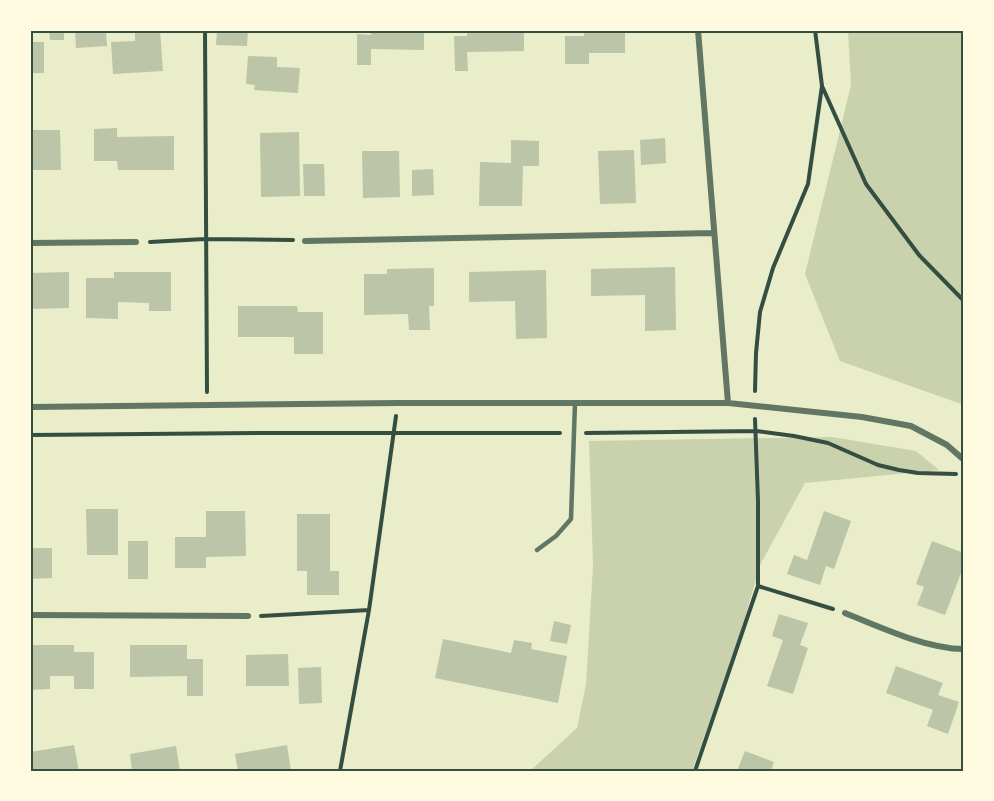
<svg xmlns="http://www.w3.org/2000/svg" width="994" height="801" font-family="'DM Sans',sans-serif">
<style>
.green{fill:#cad2ad}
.building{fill:#bcc5a7}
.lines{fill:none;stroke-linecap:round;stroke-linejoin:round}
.path{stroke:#344e41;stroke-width:4}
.service{stroke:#617663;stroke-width:4.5}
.minor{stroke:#617663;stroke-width:6}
.neatline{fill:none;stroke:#344e41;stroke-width:2}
</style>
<rect width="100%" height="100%" fill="#e9edc9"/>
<path class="green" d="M848 30H964V405L840 361 805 274 851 85Z
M832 437 916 451 939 470 805 483 761 563 739 637 692 771H530L577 728 586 684 593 566 589 441Z"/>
<path class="building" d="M49 30H64V40H50Z
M75 30H106L107 46 76 48Z
M135 30H160L163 71 113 74 111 42 135 41Z
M217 30H248L247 46 216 45Z
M371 30H424V50L371 49V65H357V34L371 35Z
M467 30H524V51L467 52 468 71H455L454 36H467Z
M584 30H625V53H589V64H565V36H584Z
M30 42H44V73H30Z
M248 56 277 57V67L300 68 298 93 254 90 255 85 246 84Z
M117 128V137L174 136V170H118L117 161H94V129Z
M30 130H60L61 170H30Z
M299 132 300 196 261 197 260 133Z
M665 138 666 163 641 165 640 140Z
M511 140 539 141V166H523L522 206H479L480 162 511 163Z
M634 150 636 203 600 204 598 151Z
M362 151H399L400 197 363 198Z
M303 164H324L325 196H304Z
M433 169 434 195 412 196V170Z
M675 267 676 330 645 331V295L591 296V269Z
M434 268V306H429L430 330H409L408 314 364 315V274H387V269Z
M546 270 547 338 516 339 515 301 469 302V272Z
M69 272V308L30 309V273Z
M114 272H171V311H149V303L118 302V319L86 318V278H114Z
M238 306H297L298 312H323V354H294V337H238Z
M86 509H118V555H87Z
M206 511H245L246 556 206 557V568H175V537H206Z
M824 511 851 521 834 569 826 566 820 585 787 574 794 555 807 560Z
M297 514H330V571H339V595H307V571H297Z
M128 541H148V579H128Z
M932 541 964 553V565L945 615 917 605 924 587 916 584Z
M30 548H52V578L30 579Z
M779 614 808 623 800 645 808 648 793 694 767 686 783 640 772 636Z
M554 621 571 625 567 644 550 641Z
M443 639 511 653 514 640 532 643 531 649 567 656 558 703 435 678Z
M30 645H74V652H94V689H74V676H50V689L30 690Z
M130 645H187V659H203V696H187V676L130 677Z
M288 654 289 686H246V655Z
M896 666 943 683 938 695 959 702 948 734 927 726 933 710 886 693Z
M321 667 322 703 299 704 298 668Z
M74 745 79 771H30V752Z
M287 745 291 771H238L235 754Z
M176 746 180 771H132L130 754Z
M745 751 774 762 771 771H737Z"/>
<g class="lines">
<path class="path" d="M205 30 207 392
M815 30 822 86 866 184 919 255 964 301
M150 242 205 239 293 240
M755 391 756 353 760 312 773 268 808 184 822 86
M586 433 756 431 794 436 828 443 878 465 899 470 918 473 956 474
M30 435 264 433H560
M758 586 833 609
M261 616 369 610
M340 771 369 610 396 416
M695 771 758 586V501L755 419"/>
<path class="service" d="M537 550 556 536 571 519 575 403"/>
<path class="minor" d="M698 30 728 403
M305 241 714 233
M30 243 136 242
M30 407 398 403H728L862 417 911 426 947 445 964 460
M845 613C879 627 927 649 964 649
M30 615 248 616"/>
</g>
<rect width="994" height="801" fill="none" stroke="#fefae0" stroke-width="63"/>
<rect x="32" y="32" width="930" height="738" class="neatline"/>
</svg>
